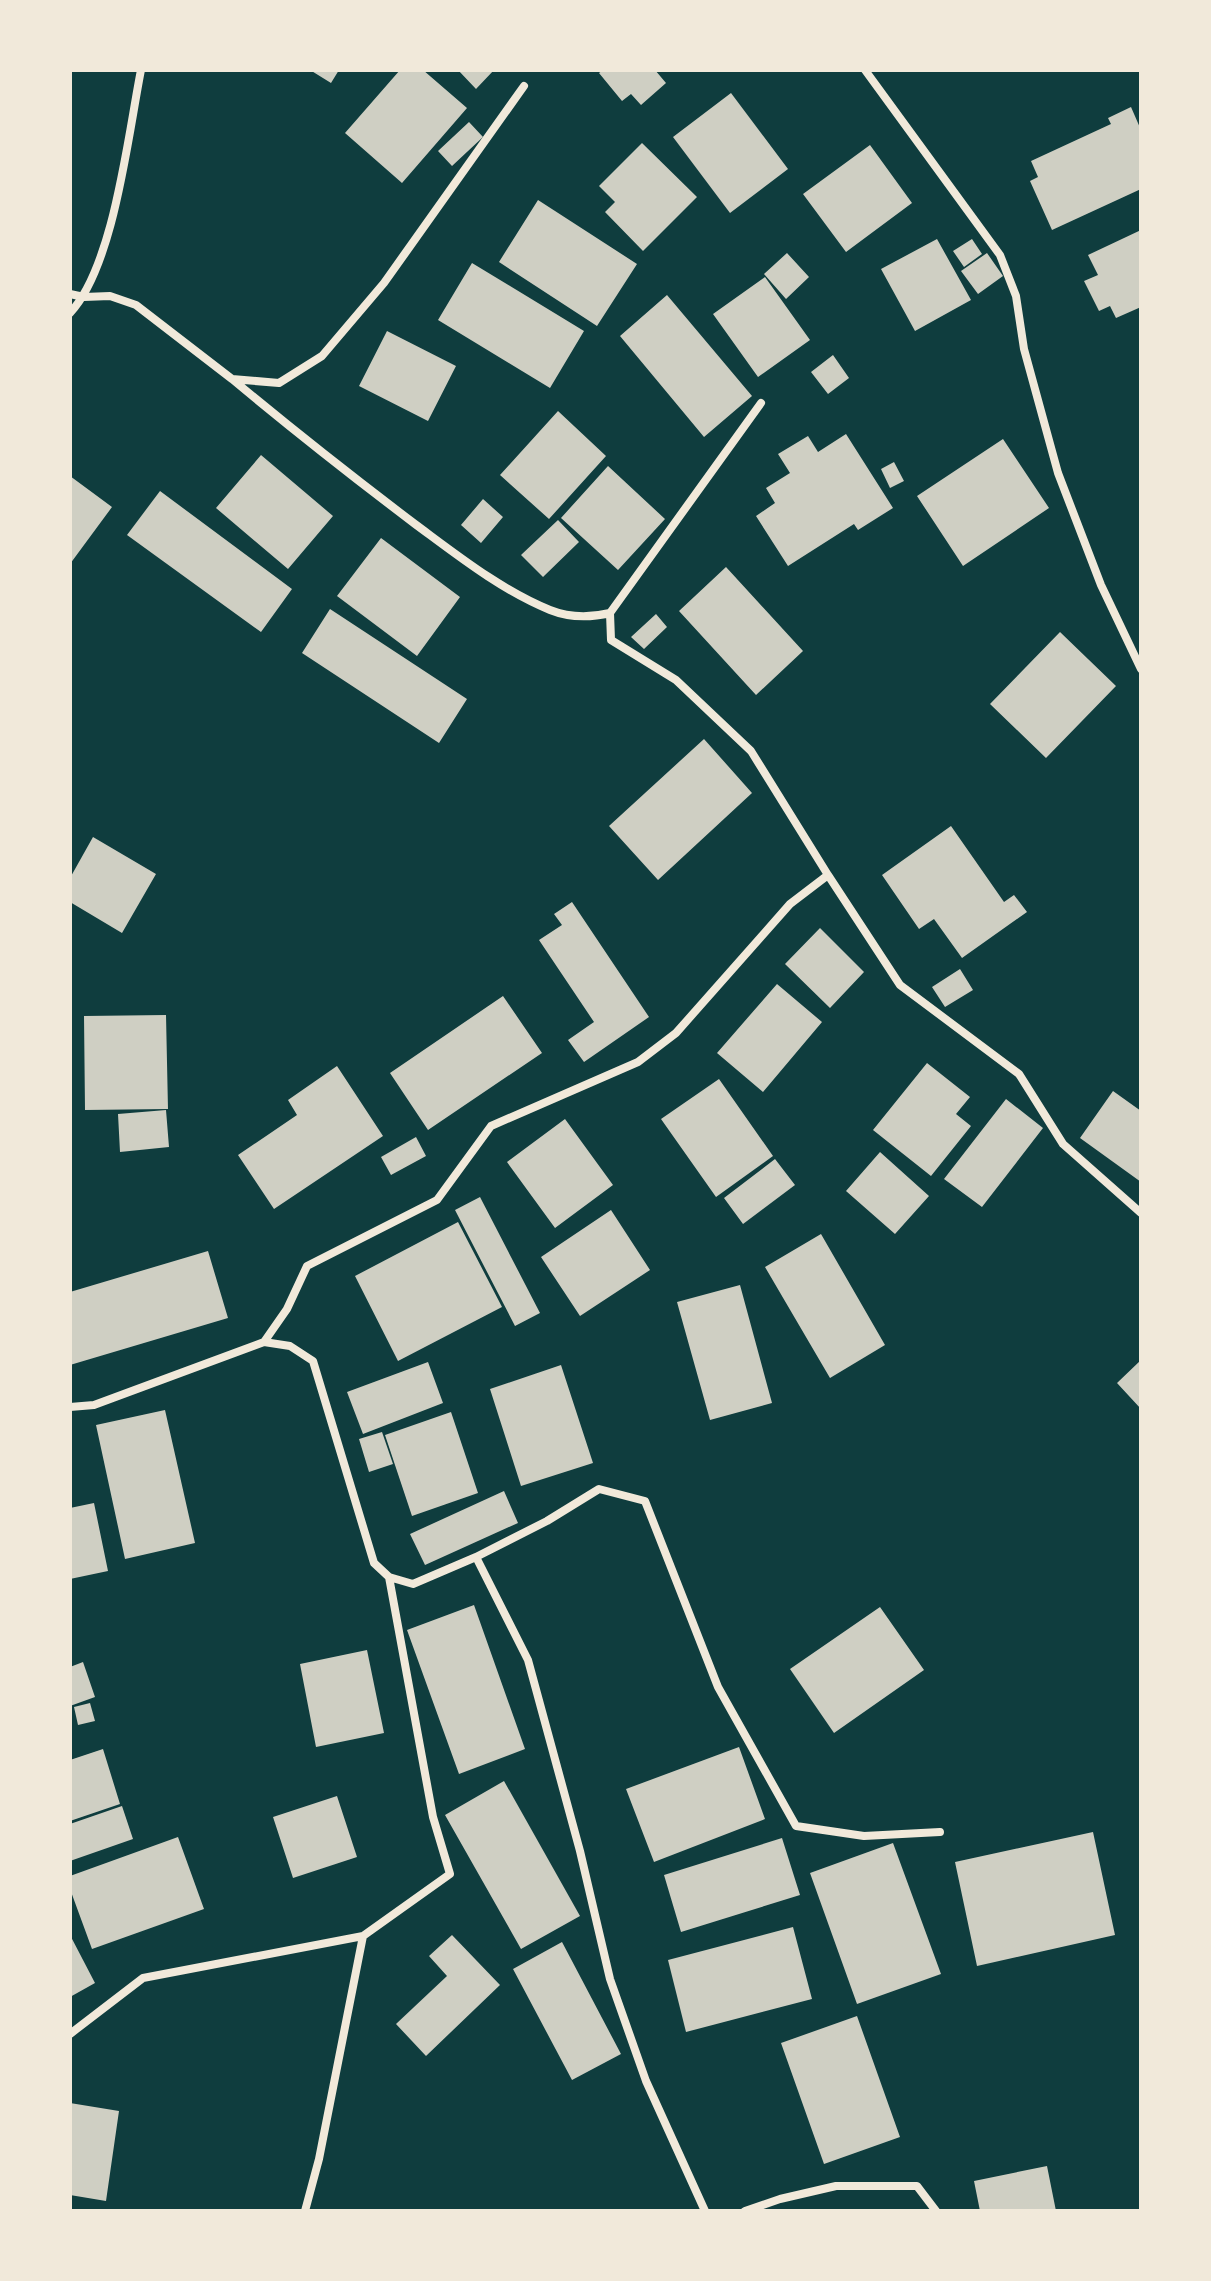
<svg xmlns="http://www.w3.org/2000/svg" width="1211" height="2281" font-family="Karla,sans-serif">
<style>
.building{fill:#cfcfc3}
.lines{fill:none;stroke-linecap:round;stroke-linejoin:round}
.minor{stroke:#f1e9da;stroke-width:8}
</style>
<rect width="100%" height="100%" fill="#0f3d3e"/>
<path class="building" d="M310 70H339L331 83Z
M400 70H423L467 108 402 183 345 133Z
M458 70H494L476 89Z
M603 70H655L666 83 641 105 631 94 622 101 599 73Z
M731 93 788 169 730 213 673 137Z
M1131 107 1141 130V189L1052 230 1030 181 1038 177 1031 161 1111 124 1108 118Z
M469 122 483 137 452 166 438 151Z
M642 143 697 197 643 251 605 212 615 202 599 186Z
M870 145 912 203 846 252 803 194Z
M538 200 637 264 597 326 499 262Z
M1141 230V307L1116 318 1110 306 1099 311 1084 281 1098 275 1088 255Z
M937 239 971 300 915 331 881 269Z
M972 239 982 254 964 267 953 251Z
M787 253 809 277 786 299 764 274Z
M987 253 1003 276 978 294 961 271Z
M472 263 584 331 550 388 438 320Z
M765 277 810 340 758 377 713 314Z
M667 295 752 396 704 437 620 336Z
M387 331 456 366 428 421 359 386Z
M833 355 849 378 828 394 811 372Z
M558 411 606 456 549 519 500 475Z
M846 434 893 508 858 530 854 524 788 566 756 516 775 503 766 488 790 473 778 454 808 436 818 452Z
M1003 439 1049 508 963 566 917 496Z
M261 455 333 516 288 569 216 508Z
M894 462 904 481 890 488 881 469Z
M608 466 665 519 618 570 561 518Z
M70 476 112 507 70 564Z
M160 491 292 589 261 632 127 535Z
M483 499 503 517 481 543 461 525Z
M558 520 579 542 543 577 521 555Z
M381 538 460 597 417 656 337 596Z
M726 567 803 651 756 695 679 611Z
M330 609 467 699 439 743 302 653Z
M656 614 667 627 644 649 631 637Z
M1060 632 1116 686 1046 758 990 704Z
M704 739 752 793 658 880 609 826Z
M951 826 1004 902 1014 895 1027 912 962 958 934 919 919 929 882 875Z
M93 837 156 874 122 933 70 902V878Z
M572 902 649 1017 584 1062 568 1040 594 1022 539 940 562 925 554 914Z
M820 928 864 972 830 1008 785 964Z
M960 969 973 990 945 1007 932 987Z
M777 984 822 1022 763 1092 717 1053Z
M503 996 542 1053 428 1130 390 1073Z
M166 1015 168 1109 85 1110 84 1016Z
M927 1063 970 1097 956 1114 971 1126 931 1176 873 1130Z
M337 1066 383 1136 274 1209 238 1155 297 1115 288 1100Z
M719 1079 773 1156 716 1197 661 1119Z
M1113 1091 1141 1111V1182L1080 1138Z
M1006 1099 1043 1128 982 1207 944 1179Z
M166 1110 169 1147 120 1152 118 1114Z
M565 1119 613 1185 555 1228 507 1162Z
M416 1137 426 1156 391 1175 381 1157Z
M880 1152 929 1196 895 1234 846 1191Z
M775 1159 795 1185 743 1224 724 1198Z
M480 1197 540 1313 515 1326 455 1210Z
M611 1210 650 1270 580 1316 541 1257Z
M458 1222 502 1307 398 1361 355 1276Z
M821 1234 885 1345 830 1378 765 1267Z
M208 1251 228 1318 70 1365V1292Z
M740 1285 772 1403 710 1420 677 1302Z
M1141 1360V1409L1117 1383Z
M428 1362 443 1403 363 1434 347 1392Z
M561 1365 593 1463 521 1486 490 1389Z
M165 1410 195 1543 125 1559 96 1425Z
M451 1412 478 1493 412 1516 385 1435Z
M382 1432 393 1464 369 1472 359 1439Z
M504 1491 518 1523 425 1565 410 1534Z
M94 1503 108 1571 70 1579V1508Z
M474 1605 525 1749 459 1774 407 1630Z
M880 1607 924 1670 834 1733 790 1669Z
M367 1650 384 1733 316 1747 300 1664Z
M83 1662 95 1697 70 1706V1667Z
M90 1703 95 1721 78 1725 74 1707Z
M739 1747 765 1819 654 1862 626 1789Z
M103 1749 120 1804 70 1821V1760Z
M504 1781 580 1916 521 1949 445 1815Z
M337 1796 357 1857 293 1878 273 1817Z
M122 1806 133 1839 70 1861V1824Z
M1093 1832 1115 1935 977 1966 955 1862Z
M178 1837 204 1909 92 1949 70 1889V1876Z
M782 1838 800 1895 681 1932 664 1875Z
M893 1843 941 1974 857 2004 810 1873Z
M793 1927 812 1999 686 2032 668 1960Z
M70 1935 95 1983 70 1997Z
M452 1935 500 1985 426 2056 396 2024 447 1976 429 1956Z
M562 1942 621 2054 572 2080 513 1969Z
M857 2016 900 2137 824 2164 781 2043Z
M70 2103 119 2111 106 2201 70 2195Z
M1047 2166 1056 2211H980L974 2181Z"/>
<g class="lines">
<path class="minor" d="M865 70 1000 255 1016 296 1024 349 1058 473 1101 585 1141 669
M70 294 84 297 110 296 136 305 232 379 279 383 322 356 384 283 524 86
M70 313C114 266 128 135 141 70
M232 379C292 429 353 477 415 524 457 555 501 590 550 610 570 618 589 618 610 613L761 403
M828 875 900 985 1019 1074 1063 1144 1141 1213
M264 1342 287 1309 307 1266 437 1200 491 1126 638 1062 676 1033 790 904 828 875 751 751 676 680 611 640 610 613
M70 1407 94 1405 264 1342 290 1346 313 1361 374 1563 389 1577 413 1584 476 1557 547 1521 599 1489 645 1501 718 1687 796 1826 864 1836 940 1832
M476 1557 528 1660 580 1851 610 1979 646 2081 705 2211
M70 2034 143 1978 363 1936 450 1874 433 1817 389 1577
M305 2211 319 2159 363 1936
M745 2211 780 2199 836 2186H917L936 2211"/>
</g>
<rect width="1211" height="2281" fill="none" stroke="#f1e9da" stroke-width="144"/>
</svg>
